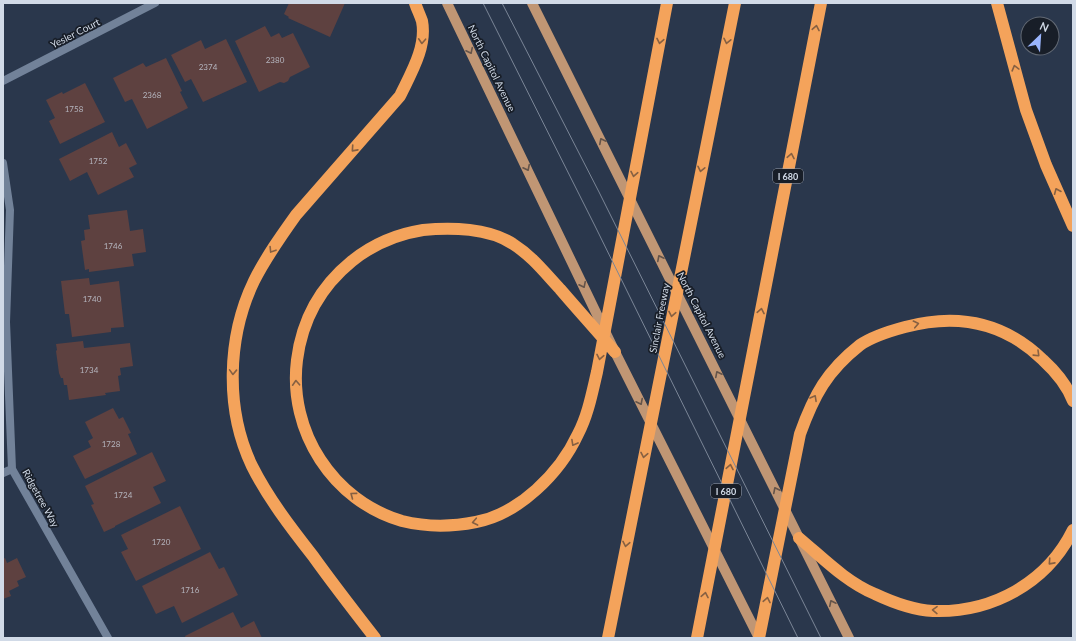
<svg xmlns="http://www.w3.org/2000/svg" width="1076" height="641" font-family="Lato,sans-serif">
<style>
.building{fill:#5e4140}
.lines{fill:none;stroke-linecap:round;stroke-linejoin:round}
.path{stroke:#848fa0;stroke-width:2.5;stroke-dasharray:4 2;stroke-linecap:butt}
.minor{stroke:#728299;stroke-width:8}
.primary{stroke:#c09674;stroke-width:10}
.motorway{stroke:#f4a35b;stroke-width:12}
.tram{stroke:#7b8697;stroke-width:1}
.oneway{stroke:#866042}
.oneway2{stroke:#64544a}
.labels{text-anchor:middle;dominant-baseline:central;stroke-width:3.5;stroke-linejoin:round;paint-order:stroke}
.number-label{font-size:8px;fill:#b4b4bd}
.shield{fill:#181e28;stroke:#9aa2ae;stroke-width:1}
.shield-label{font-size:9px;font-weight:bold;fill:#d1dae7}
.street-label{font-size:10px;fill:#d1dae7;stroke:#181e28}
</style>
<rect width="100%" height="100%" fill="#2a374c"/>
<path class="building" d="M289 3H345L330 37 288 18 289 17 284 14Z
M265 26 271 37 279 33 282 38 293 33 310 67 290 77 288 81 284 83 280 82 259 92 235 41Z
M226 39 247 82 203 102 191 79 185 82 171 55 201 40 205 49Z
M166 58 182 91 180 92 188 108 147 129 132 99 125 102 113 78 143 63 146 67Z
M85 83 105 122 60 144 49 121 55 118 46 100 62 92 63 94Z
M112 132 119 147 126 143 137 164 129 168 134 177 98 195 87 172 70 181 59 159Z
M127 210 130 231 143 229 146 252 132 254 134 266 89 272V269L85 270 81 241 85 240 84 230 90 229 88 215Z
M89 278 90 285 119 281 124 327 111 328V332L72 337 69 314H65L61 281Z
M83 341 84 348 130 343 133 366 120 368 121 375 118 376 120 391 105 393 106 395 69 400 67 385H64L63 378H61L59 373 56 351 57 350 56 344Z
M113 408 119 419 123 417 131 433 128 434 137 454 85 479 73 456 91 447 88 441 93 438 85 422Z
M152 452 166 481 153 487 161 503 115 526V527L104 532 91 505 94 504 85 486Z
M180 506 201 549 136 581 121 552 128 549 121 535Z
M210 552 219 569 224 567 238 595 182 623 174 606 156 614 142 586Z
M5 558 7 563 17 558 26 577 17 581 19 586 9 591 11 596 3 599V559Z
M233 612 241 628 254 621 262 638H186L185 636Z"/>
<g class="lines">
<path class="path" d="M1073 3V5"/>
<path class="minor" d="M3 81 155 3
M3 163 10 210 6 322 12 469 108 638
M3 473 12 469"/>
<path class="primary" d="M447 3 615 352 759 638
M532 3 849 638"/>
<path class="motorway" d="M997 3 1026 110 1046 165 1073 226
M615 352C597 331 578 310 560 289 545 273 532 256 513 244 489 228 451 227 423 230 397 234 372 245 352 261 320 287 302 320 297 360 288 431 333 501 402 521 426 527 451 527 476 522 519 514 560 473 578 434 588 415 592 393 597 372L667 3
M799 538C823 558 846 582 875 594 892 602 914 610 933 611 992 613 1047 583 1073 530
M375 638C354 611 333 584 313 556 291 528 268 498 252 466 225 410 227 337 254 281 266 257 281 236 296 215L400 96C411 73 427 47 422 21 420 15 417 9 415 3
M608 638 735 3
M697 638 821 3
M759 638 800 434C814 395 827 371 860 345 873 336 890 331 905 327 957 313 1004 322 1043 360 1055 371 1067 385 1073 401"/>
<path class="tram" d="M483 3 595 226 798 638
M502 3 599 192 821 638"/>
</g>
<defs><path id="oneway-chevron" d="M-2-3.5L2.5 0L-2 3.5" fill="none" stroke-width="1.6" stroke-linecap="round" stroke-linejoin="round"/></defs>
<g class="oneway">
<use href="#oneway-chevron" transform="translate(816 28) rotate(-79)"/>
<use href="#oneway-chevron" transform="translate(422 41) rotate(93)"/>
<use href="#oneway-chevron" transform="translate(660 41) rotate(101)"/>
<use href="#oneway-chevron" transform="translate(727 41) rotate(102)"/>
<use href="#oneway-chevron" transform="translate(1015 68) rotate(-105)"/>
<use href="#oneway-chevron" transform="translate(354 149) rotate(132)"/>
<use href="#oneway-chevron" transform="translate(791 156) rotate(-79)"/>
<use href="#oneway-chevron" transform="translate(701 169) rotate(102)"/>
<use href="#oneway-chevron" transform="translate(634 174) rotate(101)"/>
<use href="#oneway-chevron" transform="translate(1057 191) rotate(-113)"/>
<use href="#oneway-chevron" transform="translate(272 250) rotate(122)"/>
<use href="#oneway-chevron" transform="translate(761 311) rotate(-79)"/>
<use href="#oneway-chevron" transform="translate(672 314) rotate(101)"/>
<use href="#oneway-chevron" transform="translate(916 324) rotate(-12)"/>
<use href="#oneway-chevron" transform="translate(1037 354) rotate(44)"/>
<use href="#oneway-chevron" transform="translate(600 357) rotate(101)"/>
<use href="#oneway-chevron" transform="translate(233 372) rotate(92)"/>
<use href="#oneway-chevron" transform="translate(296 383) rotate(-93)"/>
<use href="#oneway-chevron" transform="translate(814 398) rotate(-61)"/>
<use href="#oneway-chevron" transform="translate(574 443) rotate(119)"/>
<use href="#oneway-chevron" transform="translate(644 455) rotate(101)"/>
<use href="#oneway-chevron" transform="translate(730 467) rotate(-79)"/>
<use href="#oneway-chevron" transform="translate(353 495) rotate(-143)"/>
<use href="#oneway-chevron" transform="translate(475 522) rotate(169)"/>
<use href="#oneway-chevron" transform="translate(626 544) rotate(101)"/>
<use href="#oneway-chevron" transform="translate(1051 562) rotate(132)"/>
<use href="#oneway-chevron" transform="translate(705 595) rotate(-79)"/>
<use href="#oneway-chevron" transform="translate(767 600) rotate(-79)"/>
<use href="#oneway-chevron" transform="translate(935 610) rotate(-179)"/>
</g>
<g class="oneway2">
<use href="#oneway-chevron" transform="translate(470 51) rotate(64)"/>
<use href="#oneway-chevron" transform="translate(602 141) rotate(-117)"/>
<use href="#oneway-chevron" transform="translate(527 168) rotate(64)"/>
<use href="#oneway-chevron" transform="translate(660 258) rotate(-117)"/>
<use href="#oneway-chevron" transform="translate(583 285) rotate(64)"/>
<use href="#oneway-chevron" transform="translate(718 374) rotate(-117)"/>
<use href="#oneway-chevron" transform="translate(640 402) rotate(63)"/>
<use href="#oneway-chevron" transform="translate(776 490) rotate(-117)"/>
<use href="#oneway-chevron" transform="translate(832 603) rotate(-116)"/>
</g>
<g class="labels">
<g class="number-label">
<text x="275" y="60">2380</text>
<text x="208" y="67">2374</text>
<text x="152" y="95">2368</text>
<text x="74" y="109">1758</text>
<text x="98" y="161">1752</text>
<text x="113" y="246">1746</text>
<text x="92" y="299">1740</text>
<text x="89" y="370">1734</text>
<text x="111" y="444">1728</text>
<text x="123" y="495">1724</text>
<text x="161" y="542">1720</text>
<text x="190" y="590">1716</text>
</g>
<g class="shield">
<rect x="773" y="169" width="30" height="14" rx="3"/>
<rect x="711" y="484" width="30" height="14" rx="3"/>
</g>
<g class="shield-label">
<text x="788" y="176">I 680</text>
<text x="726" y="491">I 680</text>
</g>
<g class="street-label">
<text transform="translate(75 33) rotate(-27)">Yesler Court</text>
<text transform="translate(492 68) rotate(64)">North Capitol Avenue</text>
<text transform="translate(702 315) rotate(63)">North Capitol Avenue</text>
<text transform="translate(659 318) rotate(-79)">Sinclair Freeway</text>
<text transform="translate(41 498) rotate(61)">Ridgetree Way</text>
</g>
</g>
<rect width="1076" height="641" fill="none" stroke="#d1dae7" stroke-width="8"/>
<g transform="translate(1040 36) rotate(25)"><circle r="19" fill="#181e28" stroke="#626974"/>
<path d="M0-3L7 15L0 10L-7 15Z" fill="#9ab5fd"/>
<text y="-6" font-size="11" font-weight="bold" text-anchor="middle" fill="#d1dae7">N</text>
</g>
</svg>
